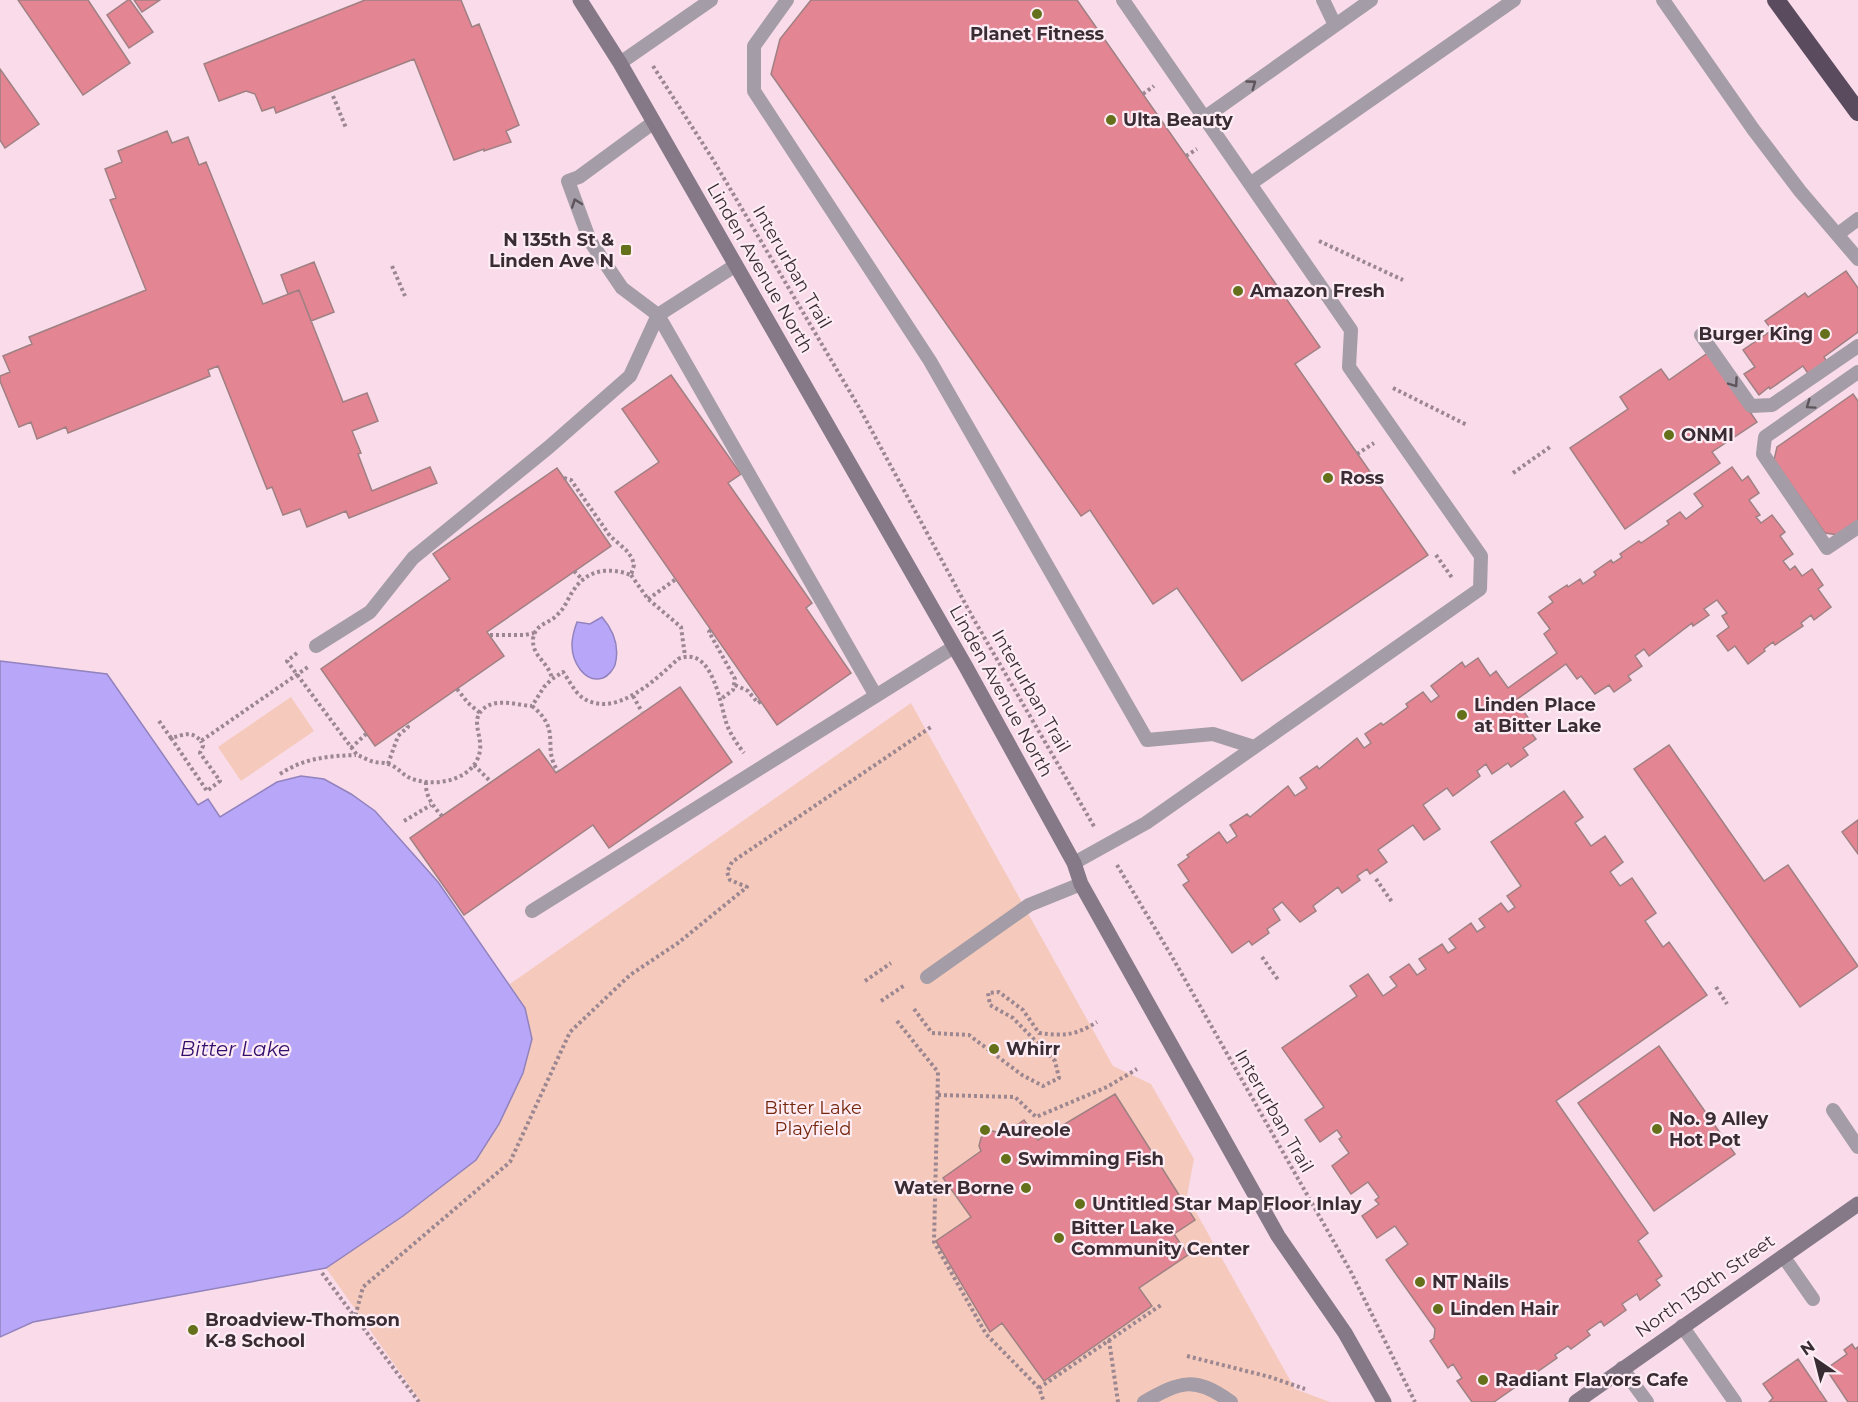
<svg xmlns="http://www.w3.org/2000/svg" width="1858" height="1402" font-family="Montserrat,sans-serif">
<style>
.green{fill:#f5cabc}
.water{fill:#b8a7f8;stroke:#9282bd;stroke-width:1.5}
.building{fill:#e38592;stroke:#9f8083;stroke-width:1.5}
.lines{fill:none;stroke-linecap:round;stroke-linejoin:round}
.path{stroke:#9c8791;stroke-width:4;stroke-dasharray:3 3;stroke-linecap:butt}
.lane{stroke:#a49ca6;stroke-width:14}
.secondary{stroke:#857988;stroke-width:15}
.highway{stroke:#5b4b5f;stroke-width:18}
.oneway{stroke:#5e545b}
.poi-dot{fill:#65701a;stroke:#feecf5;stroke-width:2}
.labels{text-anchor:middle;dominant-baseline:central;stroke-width:4.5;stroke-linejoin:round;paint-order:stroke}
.poi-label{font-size:18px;font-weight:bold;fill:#392d33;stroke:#feecf5;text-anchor:start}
.street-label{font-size:18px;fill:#392d33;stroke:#feecf5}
.park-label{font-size:18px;fill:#75270b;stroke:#feecf5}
.water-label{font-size:20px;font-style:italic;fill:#330e6c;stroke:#feecf5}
</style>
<rect width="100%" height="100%" fill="#f9dbea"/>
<path class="green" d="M291 697 314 731 241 781 218 747Z
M911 703 1113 1066 1151 1084 1194 1159 1187 1196 1295 1389 1330 1402H421L326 1268 403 1216 476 1160 499 1124 523 1073 525 1008 510 984Z"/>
<path class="water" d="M602 617C614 631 620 646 615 665 613 670 608 676 603 678 584 684 572 661 572 645 572 637 574 630 577 622L590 624Z
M0 661 107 674 198 805 208 799 220 817 277 782 301 776 324 779 351 794 375 811 438 882 525 1008 532 1039 523 1073 499 1124 476 1160 403 1216 326 1268 33 1322 0 1337Z"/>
<path class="building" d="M18 0H88L130 63 83 95Z
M128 0H130L153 32 129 48 107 15Z
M134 0H160L142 12Z
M365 0H461L472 27 479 24 519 125 506 131 511 142 484 151V149L454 160 414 59 276 113 274 107 262 111 255 94 246 91 219 101 204 64Z
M811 0H1077L1320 347 1295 364 1428 555 1242 681 1177 588 1153 604 1090 510 1081 516 771 74 780 39Z
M0 69 39 124 5 148 0 140Z
M167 131 172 143 188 137 199 165 206 162 263 304 299 290 343 402 367 393 378 421 352 431 361 453 358 454 372 491 430 467 437 483 349 518 346 511 307 527 300 509 283 515 272 487 267 489 218 366 208 370 210 376 68 433 66 427 37 439 31 422 19 427 0 381V376L10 372 3 356 32 344 29 337 146 290 110 200 116 198 105 169 122 162 118 151Z
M314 262 334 312 311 321 299 290 288 294 281 275Z
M1846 271 1858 288V332L1824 357 1827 362 1809 375 1803 366 1770 389 1769 387 1759 395 1744 374 1755 367 1743 350 1772 330 1765 321 1805 293 1808 297Z
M1709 352 1757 422 1712 452 1720 463 1625 529 1570 448 1628 409 1620 397 1661 369 1669 380Z
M671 375 741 474 728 483 812 603 806 608 851 673 777 725 615 492 659 462 622 409Z
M1853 394 1858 401V521L1838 535 1825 533 1774 460 1777 447Z
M1732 467 1742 481 1748 476 1759 493 1749 500 1760 515 1756 517 1761 523 1772 515 1785 532 1780 536 1793 554 1783 561 1790 570 1795 566 1802 576 1812 569 1823 585 1818 589 1831 607 1814 620 1811 615 1801 623 1803 626 1775 645 1773 642 1764 649 1765 651 1748 664 1735 646 1728 651 1717 636 1729 627 1722 616 1727 613 1717 600 1704 609 1709 615 1693 626 1692 623 1649 656 1644 649 1635 656 1642 666 1628 676 1631 680 1614 692 1609 685 1595 694 1581 676 1577 679 1566 664 1516 700 1531 722 1526 726 1536 739 1523 748 1528 755 1511 767 1508 763 1492 774 1486 764 1477 771 1480 776 1453 796 1447 788 1423 805 1440 829 1424 840 1413 825 1378 850 1387 862 1370 874 1367 869 1357 876 1360 880 1342 893 1338 887 1313 906 1316 911 1300 922 1282 902 1273 909 1280 920 1267 929 1269 933 1252 945 1249 941 1232 953 1183 885 1189 881 1178 865 1189 857 1187 855 1219 832 1227 843 1237 836 1230 825 1247 814 1250 817 1288 786 1295 796 1307 788 1300 778 1317 766 1319 769 1357 738 1364 748 1371 743 1365 734 1381 723 1383 725 1408 707 1406 704 1423 692 1431 702 1439 696 1431 686 1462 662 1465 667 1478 658 1490 676 1496 671 1508 688 1557 653 1544 634 1550 629 1538 613 1553 602 1549 597 1567 585 1568 587 1580 579 1583 584 1596 575 1594 572 1611 560 1613 563 1622 557 1620 554 1639 541 1641 543 1669 524 1667 521 1680 512 1686 519 1703 506 1694 494Z
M557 468 611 546 487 632 504 656 375 746 321 669 450 579 433 554Z
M680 687 732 762 609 848 593 825 464 915 410 838 539 749 556 773Z
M1669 745 1764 881 1788 865 1858 966 1800 1007 1634 769Z
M1564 791 1583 817 1575 823 1591 846 1605 836 1623 862 1610 872 1620 886 1632 878 1656 913 1645 921 1663 947 1669 942 1707 995 1556 1101 1648 1233 1638 1241 1662 1276 1656 1280 1660 1285 1640 1300 1637 1294 1622 1304 1626 1310 1604 1326 1601 1321 1587 1331 1590 1335 1571 1349 1568 1346 1555 1355 1557 1358 1494 1402H1472L1457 1381 1462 1378 1453 1364 1448 1368 1430 1341 1434 1338 1435 1329 1386 1260 1408 1244 1395 1226 1377 1238 1362 1216 1379 1204 1375 1200 1379 1197 1368 1182 1351 1194 1332 1166 1349 1153 1339 1139 1342 1137 1337 1130 1320 1142 1305 1120 1324 1107 1282 1048 1357 996 1350 986 1368 974 1383 996 1397 986 1390 977 1409 964 1417 975 1426 969 1419 959 1442 944 1448 953 1456 948 1449 939 1471 923 1477 932 1485 927 1479 919 1501 903 1508 912 1515 907 1507 896 1521 886 1491 842Z
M1858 820V854L1842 832Z
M1659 1046 1735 1154 1654 1211 1578 1103Z
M1115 1094 1195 1220 1174 1234 1188 1255 1139 1288 1152 1306 1044 1381 1002 1323 990 1332 936 1241 971 1217 943 1178 981 1151 979 1146 981 1138 986 1133 993 1131 1004 1134 1024 1120 1038 1140Z
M1852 1344 1855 1349 1858 1347V1402H1848L1826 1369 1847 1354 1844 1350Z
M1798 1359 1827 1402H1769L1773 1398 1763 1384Z"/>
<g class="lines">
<path class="path" d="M653 66 712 158 860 409 973 618 1095 828
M1143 94 1154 86
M333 96 346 128
M1186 156 1197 149
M1319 241 1403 280
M392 266 405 296
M1284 295 1294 289
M1393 388 1467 425
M1357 454 1374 443
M1513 473 1550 447
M564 478 571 480 610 536 626 550 632 558 634 565 631 575C609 567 587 569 573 591 568 598 565 608 558 614 550 624 535 623 533 639 532 657 549 662 552 679L563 672C569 680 575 693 583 698 616 719 656 679 678 659 713 644 720 705 727 725 731 735 737 744 744 753
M1436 555 1453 579
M574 571 583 580
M631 575 648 599 681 627 685 656
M648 599 676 579
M711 630 709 632 735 679 733 690 721 699
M490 635H525L534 633
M297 653 287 661 357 755C363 757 369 761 375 762 379 763 384 762 388 764 396 766 401 773 408 777 432 789 476 781 480 750 482 736 471 721 482 710 495 697 516 705 532 706L544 687 552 679
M735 685 748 691 758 703 761 701
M457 689 468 703 480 713
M633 696 642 712
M532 706C563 731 541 747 558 771
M159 721 171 738C184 735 191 730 201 741L308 667 310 668
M171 738 207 791 220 781 200 753 203 746 201 741
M351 748 366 734
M388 764 398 736 408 727 406 724
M474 765 491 782
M280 774C304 758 328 756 356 755
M426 782C425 796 433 806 442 816
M404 821 431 805
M1117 865 1171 955 1351 1272 1415 1402
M1376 879 1392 902
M1262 957 1279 981
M865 981 891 963
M1716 987 1727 1004
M881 1001 905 985
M914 1009 932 1033 969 1035 1022 1075 1043 1086 1059 1078 1055 1061 1013 1018 990 1005 988 993 999 992 1023 1010 1039 1033C1064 1036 1074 1036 1097 1022
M897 1021 938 1072 934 1242 986 1334 1039 1388 1044 1402
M938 1095 1015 1097 1036 1117 1107 1087 1137 1069
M322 1273 354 1316
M1109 1340 1118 1402
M1187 1356 1270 1377 1305 1389
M1039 1388 1161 1305
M419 1402 355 1317 363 1287 510 1162 570 1032 630 975 678 943 747 887 730 880 727 872 732 862 931 727"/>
<path class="lane" d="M787 0 754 46V91L930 361 1147 740 1213 734 1254 747
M1323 0 1335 25
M1663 0 1753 129 1800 191 1858 259
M620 63 711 0
M1204 118 1371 0
M654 122 579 177 568 181 590 241 622 288 658 315 876 696
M1250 184 1514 0
M1838 234 1858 219
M1701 335 1751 406 1772 405 1858 346
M1858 372 1765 437 1763 454 1827 548 1858 527
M316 646 370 612 413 558 549 447 630 376 658 315 736 265
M1074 863 1146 823 1480 589 1481 556 1349 367 1351 330 1123 0
M532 911 954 647
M927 977 1029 905 1081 884
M1833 1110 1858 1147
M1783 1256 1813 1299
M1682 1326 1735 1402
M1622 1368 1647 1402
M1144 1402C1181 1381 1195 1376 1231 1402"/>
<path class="secondary" d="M580 0 620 63 966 667 1074 863 1081 884 1278 1236 1345 1333 1384 1402
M1576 1402 1858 1204"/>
<path class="highway" d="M1776 0 1858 112"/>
</g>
<defs><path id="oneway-chevron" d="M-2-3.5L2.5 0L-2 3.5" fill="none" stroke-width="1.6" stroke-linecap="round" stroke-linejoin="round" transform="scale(1.5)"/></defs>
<g class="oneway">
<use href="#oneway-chevron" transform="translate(1252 84) rotate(-36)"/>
<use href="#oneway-chevron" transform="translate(576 203) rotate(-110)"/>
<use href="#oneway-chevron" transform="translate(1734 383) rotate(55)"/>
<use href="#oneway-chevron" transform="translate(1810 405) rotate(145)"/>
</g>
<g class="poi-dot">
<circle cx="1037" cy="14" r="6"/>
<circle cx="1111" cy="120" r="6"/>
<rect x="620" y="244" width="12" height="12" rx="3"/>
<circle cx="1238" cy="291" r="6"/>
<circle cx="1825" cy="334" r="6"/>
<circle cx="1669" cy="435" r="6"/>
<circle cx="1328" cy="478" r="6"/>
<circle cx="1462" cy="715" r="6"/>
<circle cx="994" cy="1049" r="6"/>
<circle cx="1657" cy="1129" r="6"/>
<circle cx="985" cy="1130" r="6"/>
<circle cx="1006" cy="1159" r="6"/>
<circle cx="1026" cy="1188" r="6"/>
<circle cx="1080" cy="1204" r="6"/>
<circle cx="1059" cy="1238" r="6"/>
<circle cx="1420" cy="1282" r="6"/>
<circle cx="1438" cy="1309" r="6"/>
<circle cx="193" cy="1330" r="6"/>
<circle cx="1483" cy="1380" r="6"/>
</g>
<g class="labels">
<g class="poi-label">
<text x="1037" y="34" text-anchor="middle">Planet Fitness</text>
<text x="1123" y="120">Ulta Beauty</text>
<text x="614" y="240" text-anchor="end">N 135th St &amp;<tspan x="614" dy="21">Linden Ave N</tspan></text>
<text x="1250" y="291">Amazon Fresh</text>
<text x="1813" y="334" text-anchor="end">Burger King</text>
<text x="1681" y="435">ONMI</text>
<text x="1340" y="478">Ross</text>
<text x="1474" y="705">Linden Place<tspan x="1474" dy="21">at Bitter Lake</tspan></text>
<text x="1006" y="1049">Whirr</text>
<text x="1669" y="1119">No. 9 Alley<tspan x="1669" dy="21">Hot Pot</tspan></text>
<text x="997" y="1130">Aureole</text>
<text x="1018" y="1159">Swimming Fish</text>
<text x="1014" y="1188" text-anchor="end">Water Borne</text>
<text x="1092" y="1204">Untitled Star Map Floor Inlay</text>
<text x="1071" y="1228">Bitter Lake<tspan x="1071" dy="21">Community Center</tspan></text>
<text x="1432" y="1282">NT Nails</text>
<text x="1450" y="1309">Linden Hair</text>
<text x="205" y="1320">Broadview-Thomson<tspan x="205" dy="21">K-8 School</tspan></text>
<text x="1495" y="1380">Radiant Flavors Cafe</text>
</g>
<g class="street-label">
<text transform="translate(792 267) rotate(60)">Interurban Trail</text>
<text transform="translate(760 268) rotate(60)">Linden Avenue North</text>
<text transform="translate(1001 691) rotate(61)">Linden Avenue North</text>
<text transform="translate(1031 691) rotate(60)">Interurban Trail</text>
<text transform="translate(1274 1111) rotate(60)">Interurban Trail</text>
<text transform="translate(1705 1286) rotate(-35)">North 130th Street</text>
</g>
<g class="park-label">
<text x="813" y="1108">Bitter Lake<tspan x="813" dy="21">Playfield</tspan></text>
</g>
<g class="water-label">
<text x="235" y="1049">Bitter Lake</text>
</g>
</g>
<g transform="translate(1816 1360) rotate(325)" stroke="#feecf5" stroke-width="4.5" paint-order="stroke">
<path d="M0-4.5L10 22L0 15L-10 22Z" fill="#392d33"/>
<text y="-9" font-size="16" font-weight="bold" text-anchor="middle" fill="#392d33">N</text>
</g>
</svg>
